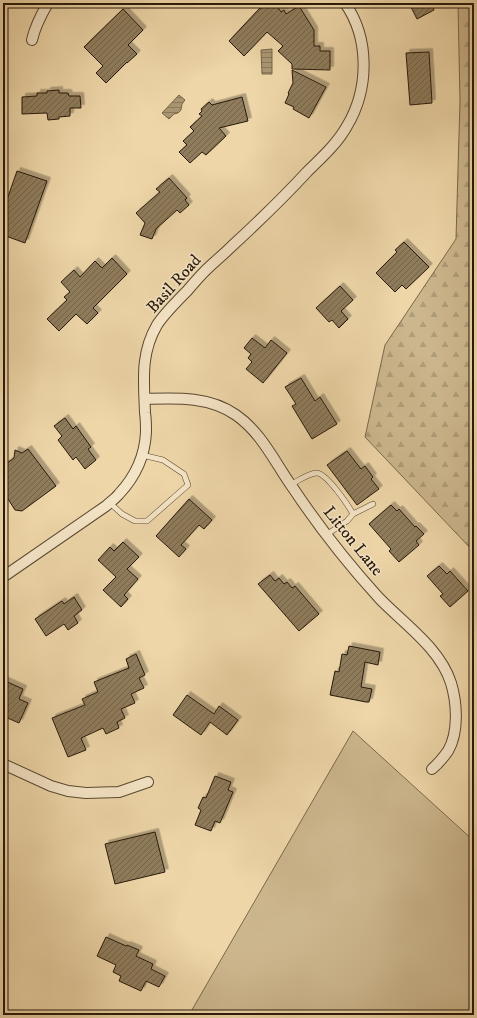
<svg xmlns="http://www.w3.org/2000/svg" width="477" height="1018" font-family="'IM FELL DW Pica',serif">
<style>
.grass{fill:#ccb68d;stroke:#7a684b}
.forest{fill:url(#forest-firs);stroke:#7a684b}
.water{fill:url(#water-rules);stroke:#766448}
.building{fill:url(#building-hatch);stroke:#271909;filter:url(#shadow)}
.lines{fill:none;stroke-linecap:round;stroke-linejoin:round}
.service-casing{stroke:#594831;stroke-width:6}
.minor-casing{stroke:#594831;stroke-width:12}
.service{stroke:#f4e4c6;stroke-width:5}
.minor{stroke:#f4e4c6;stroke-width:10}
.labels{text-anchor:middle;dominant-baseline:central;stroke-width:3;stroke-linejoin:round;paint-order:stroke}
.street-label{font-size:17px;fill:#271909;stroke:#f4e4c6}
</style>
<defs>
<pattern id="forest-firs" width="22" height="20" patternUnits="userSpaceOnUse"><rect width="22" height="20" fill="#ccb68d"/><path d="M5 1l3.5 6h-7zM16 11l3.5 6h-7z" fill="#af9c78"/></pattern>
<pattern id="water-rules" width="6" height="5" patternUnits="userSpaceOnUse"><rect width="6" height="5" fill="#aa9672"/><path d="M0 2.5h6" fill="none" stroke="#8a7a5c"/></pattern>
<pattern id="building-hatch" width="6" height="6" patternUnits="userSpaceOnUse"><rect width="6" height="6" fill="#8e7b5c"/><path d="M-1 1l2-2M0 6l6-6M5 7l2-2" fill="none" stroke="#74644a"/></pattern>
<filter id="shadow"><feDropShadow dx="3.5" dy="-3.5" stdDeviation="0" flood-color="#0004"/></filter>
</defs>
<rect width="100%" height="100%" fill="#eed6a8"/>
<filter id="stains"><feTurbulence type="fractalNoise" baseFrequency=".005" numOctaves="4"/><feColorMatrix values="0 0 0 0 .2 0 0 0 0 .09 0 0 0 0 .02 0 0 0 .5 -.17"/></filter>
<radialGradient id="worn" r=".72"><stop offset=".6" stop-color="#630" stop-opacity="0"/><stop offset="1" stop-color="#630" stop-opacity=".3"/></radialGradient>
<path class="grass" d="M353 731 474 841V1015H189Z"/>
<path class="forest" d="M458 3H474V552L365 437 385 345 456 239 460 101Z"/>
<path class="water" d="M272 49V74H262L261 50Z
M179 95 185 100 182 104 181 110 178 113 174 114 169 119 162 113Z"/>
<path class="building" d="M269 3H275L281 12 284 10 286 14 299 6 314 30V46H320V51H330V70L292 69V64L278 51 283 46 267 32 244 56 229 41 259 9Z
M409 3H430L434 10 417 19Z
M123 9 143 30 128 45 137 54 127 63V62L106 83 96 73 103 66 84 47Z
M429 52 432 103 410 105 406 53Z
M292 70 326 87 309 118 293 109 294 107 285 103 289 94 288 93 293 83Z
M59 90V93H68L69 96H80L81 108H70V116L59 117V119L48 120 47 113 22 114V97L37 96V93H47V91Z
M242 97 248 121 219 128 226 136 206 155 202 152 190 163 179 152 187 145 183 141 194 131 190 127 202 116 199 114 202 111 201 109 209 102 212 105Z
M17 171 47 181 25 243 3 235V211Z
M169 178 187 198 185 200 189 205 180 213 177 210 156 229 152 239 140 235 145 223 136 213 160 192 156 189Z
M404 242 429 267 406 289 402 285 395 292 376 273 397 252 395 250Z
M112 258 127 274 93 308 98 313 87 324 76 314 59 331 47 319 67 300 64 297 70 292 61 282 74 270 80 277 95 261 102 268Z
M340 286 353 300 341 311 348 319 339 328 332 320 329 322 316 308Z
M252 338 265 348 271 340 287 353 263 383 246 369 252 362 248 358 251 354 244 348Z
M301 378 315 401 320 397 337 424 312 439 292 406 296 404 285 387Z
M65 418 73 429 76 426 91 447 88 449 96 460 85 469 76 457 73 460 58 440 62 436 54 426Z
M28 449 56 486 22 511 15 510 3 491V466L14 458 15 450 22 453Z
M347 451 361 469 365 466 373 477 371 479 379 489 357 505 327 465Z
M189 499 212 520 204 529 199 525 181 545 186 549 179 557 156 536Z
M391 505 397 511 399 509 415 527 416 526 424 534 416 541 419 545 399 562 389 551 391 549 369 524Z
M123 542 139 557 127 569 138 579 124 595 128 599 121 607 103 590 116 577 98 560 110 547 114 551Z
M439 566 447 574 450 571 468 591 450 607 440 596 443 594 427 576Z
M270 575 275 581 279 578 284 584 287 582 292 588 295 586 319 614 299 631 258 584Z
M74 597 82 610 74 616 78 623 68 630 64 624 46 636 35 619 62 601 64 604Z
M349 646 380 652 378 665 365 662 361 687 372 689 369 702H366L330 695 335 671 339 672 342 654 347 655Z
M136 654 145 675 139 678 144 688 131 694 135 703 121 709 125 718 117 722 119 728 106 734 103 728 81 738 86 750 68 757 52 718 85 705 82 699 98 692 94 682 129 668 126 659Z
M3 680 23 689 19 699 28 703 19 723 3 716Z
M187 695 214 714 219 706 238 720 227 735 210 722 201 735 173 715Z
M215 776 231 782 228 790 233 792 220 823 215 821 211 831 195 825 201 810 198 808 203 797 206 798Z
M155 832 165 872 115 884 105 844Z
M106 937 126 946 127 945 139 950 136 956 153 964 151 969 165 976 159 987 146 981 141 991 119 981 121 976 113 972 116 965 97 956Z"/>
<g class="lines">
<g class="service-casing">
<path id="service" d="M290 485C298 481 307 474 316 473 326 472 348 505 353 514L347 521 326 535
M110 503 122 514 135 521H147L188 485 184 474 163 460 142 455
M353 514 373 504"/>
</g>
<g class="minor-casing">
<path id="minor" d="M32 40C35 26 41 15 48 3
M145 399C176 398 209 396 236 415 262 433 275 463 293 488 319 527 348 564 379 598 403 623 440 648 451 683 457 703 459 732 448 751 443 758 438 764 432 769
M3 577 106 506C110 502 115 499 119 494 135 477 145 455 146 432 146 426 146 419 145 413 144 382 140 354 157 325 164 314 178 300 187 291 193 284 199 277 205 271 214 262 223 255 232 246 258 222 283 198 307 172 321 158 337 144 347 126 369 89 370 39 345 3
M3 764 51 786 68 791 86 793 119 792 148 782"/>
</g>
<use href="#service" class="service"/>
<use href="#minor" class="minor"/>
</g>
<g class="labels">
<g class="street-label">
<text transform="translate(174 284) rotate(-48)">Basil Road</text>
<text transform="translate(353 541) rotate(51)">Litton Lane</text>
</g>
</g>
<rect width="477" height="1018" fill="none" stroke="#eed6a8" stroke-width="16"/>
<rect x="4" y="4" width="469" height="1010" fill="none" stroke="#271909" stroke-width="2"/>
<rect x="8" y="8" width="461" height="1002" fill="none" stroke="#271909"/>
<rect width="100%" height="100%" filter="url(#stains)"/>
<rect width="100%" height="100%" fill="url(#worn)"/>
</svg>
